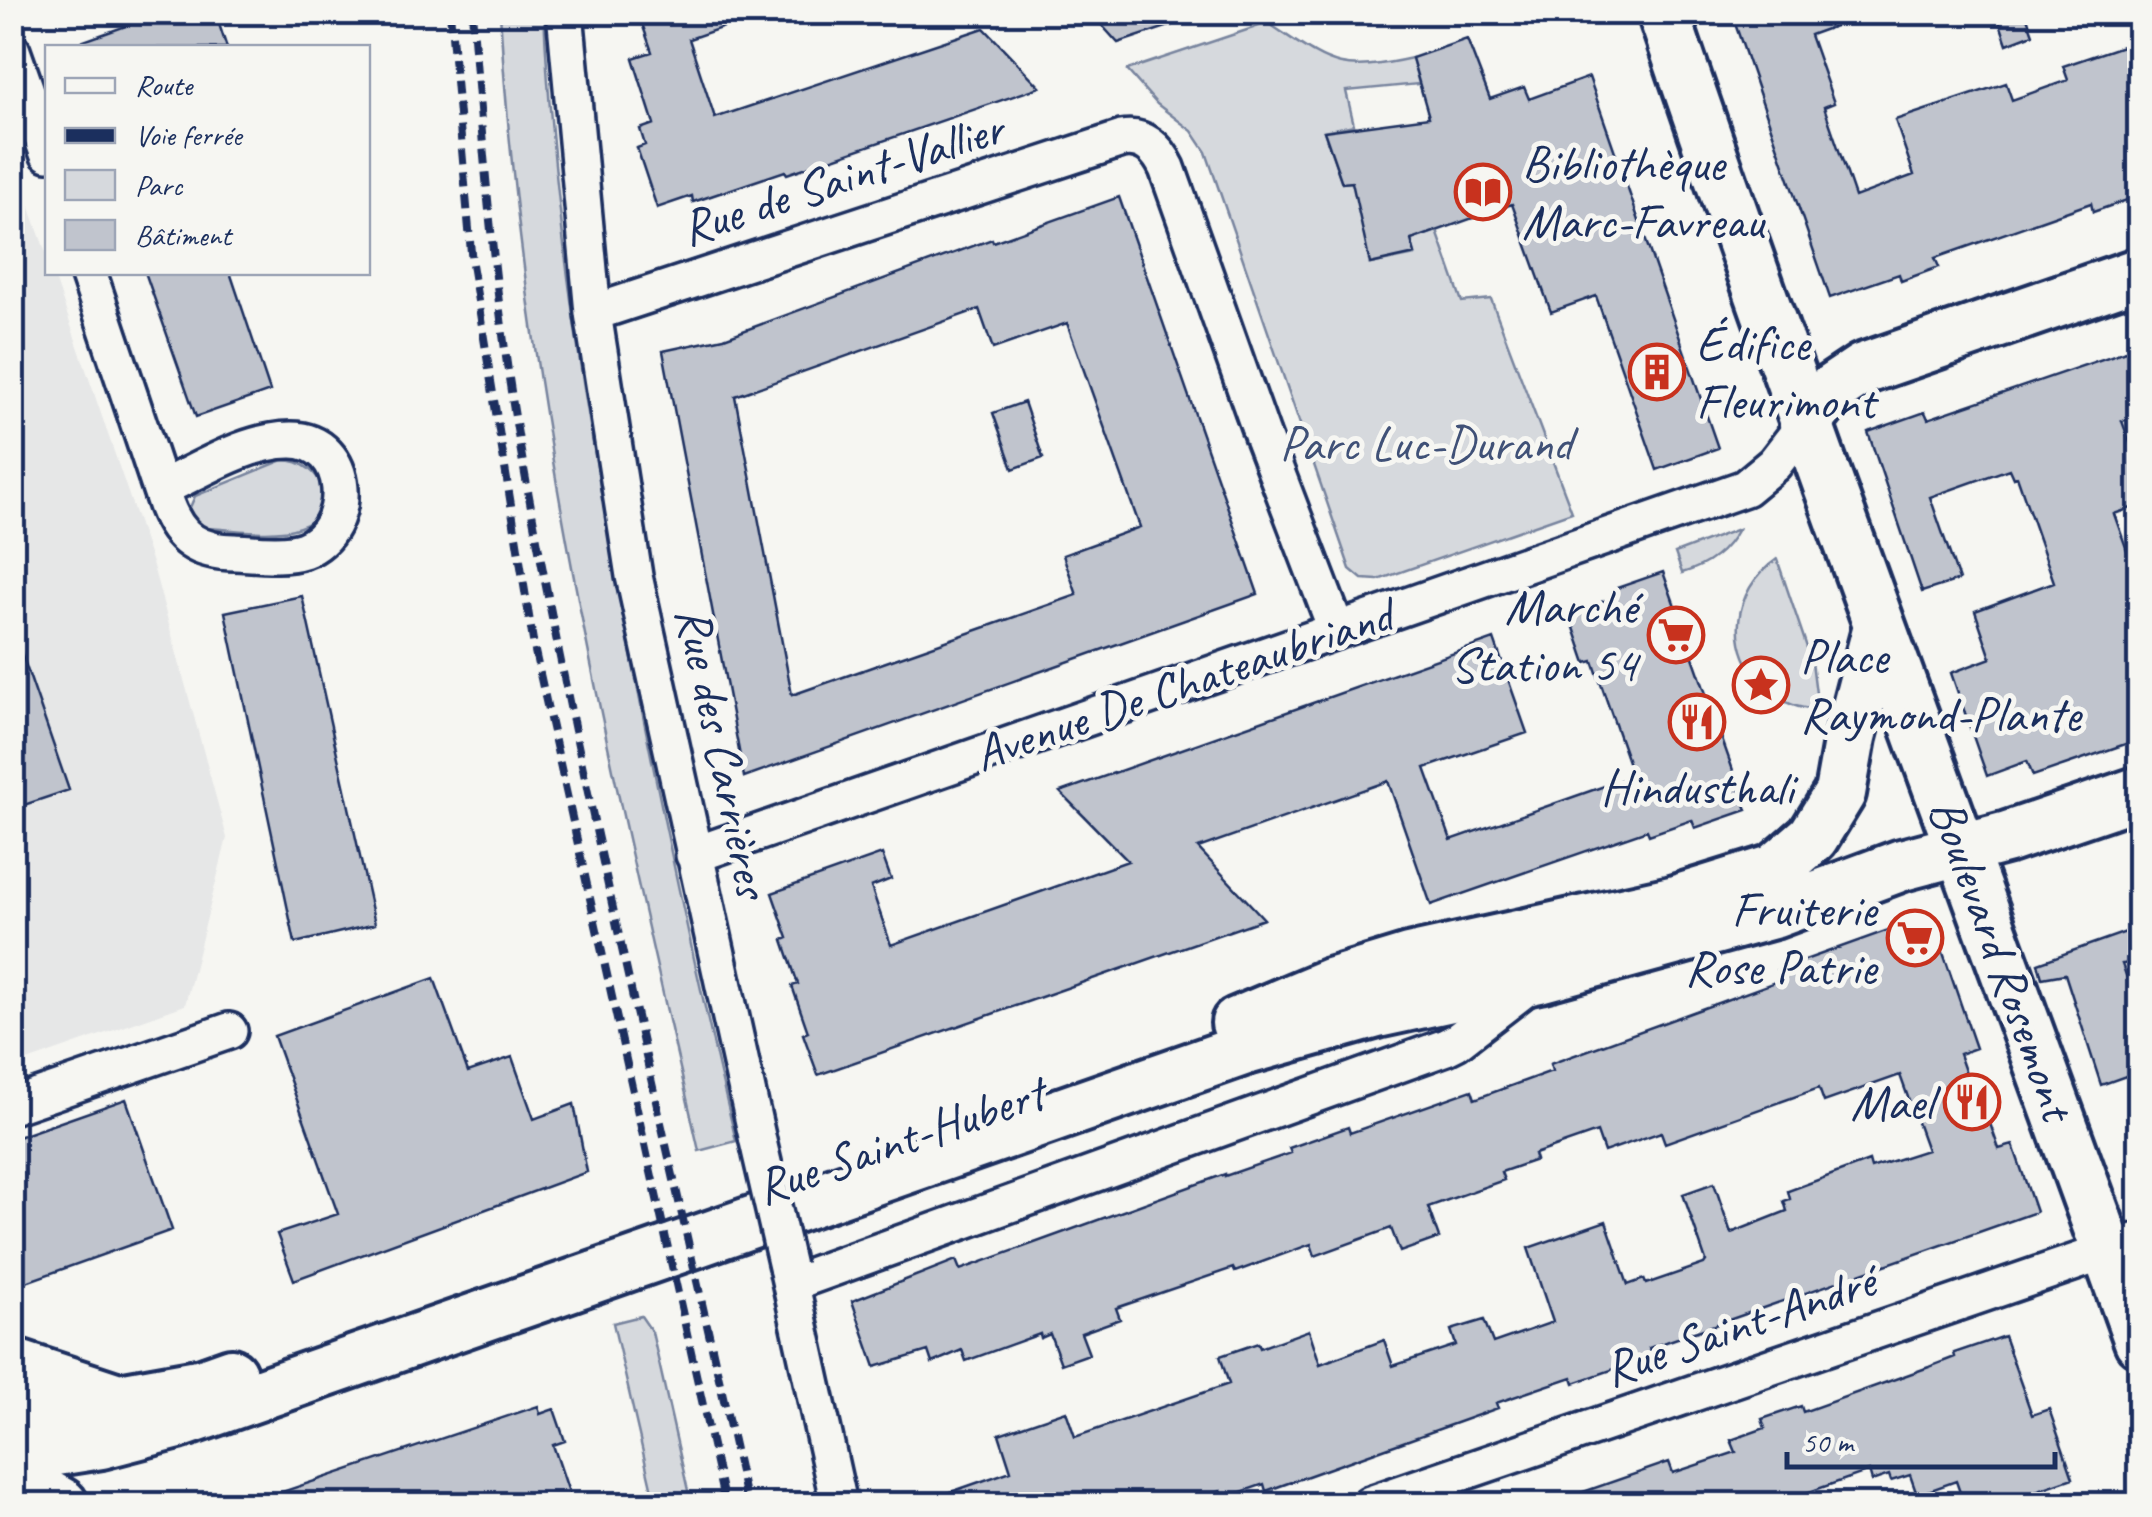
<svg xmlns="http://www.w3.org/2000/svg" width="2152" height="1517" font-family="Caveat,sans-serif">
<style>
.built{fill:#e6e7e7}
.green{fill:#d6d9dd;stroke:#78849e;stroke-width:2.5}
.building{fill:#c0c4cd;stroke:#1b2f5e;stroke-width:2.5;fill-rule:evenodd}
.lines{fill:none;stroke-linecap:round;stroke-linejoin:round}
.street-casing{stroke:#1b2f5e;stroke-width:42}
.secondary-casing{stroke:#1b2f5e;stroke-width:58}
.street{stroke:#f6f6f2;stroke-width:35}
.secondary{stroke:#f6f6f2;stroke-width:50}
.rail{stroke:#1b2f5e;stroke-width:8;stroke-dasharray:15 8;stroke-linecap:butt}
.street-bridge-casing{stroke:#1b2f5e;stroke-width:42;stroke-linecap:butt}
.street-bridge{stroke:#f6f6f2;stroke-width:35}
.labels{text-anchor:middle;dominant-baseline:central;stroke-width:10;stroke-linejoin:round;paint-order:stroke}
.poi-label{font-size:50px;fill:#1b2f5e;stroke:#f6f6f2;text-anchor:start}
.street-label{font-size:50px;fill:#1b2f5e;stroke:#f6f6f2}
.park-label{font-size:50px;fill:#405177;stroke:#f6f6f2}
</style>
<rect width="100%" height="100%" fill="#f6f6f2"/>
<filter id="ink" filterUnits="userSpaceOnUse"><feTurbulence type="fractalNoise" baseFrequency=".01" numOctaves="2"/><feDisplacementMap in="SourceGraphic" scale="20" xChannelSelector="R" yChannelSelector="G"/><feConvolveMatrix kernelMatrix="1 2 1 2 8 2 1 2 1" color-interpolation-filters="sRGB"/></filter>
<g filter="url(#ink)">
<path class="built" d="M12 157 47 256 48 272 53 273 153 566 227 838 185 1005 13 1066Z"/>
<path class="green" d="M500 13H544C552 193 579 369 611 547 647 746 689 944 736 1141L699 1151C613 775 522 399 500 13Z
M1268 23C1330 64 1336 75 1412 58L1419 84 1346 91 1354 125 1324 131 1342 183 1370 181 1371 264 1415 255 1411 240 1437 231 1462 302 1491 299 1572 512 1378 580 1362 579 1350 569 1206 152 1192 131 1157 104 1127 70Z
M283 460C325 461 341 513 300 527 273 537 234 529 205 528L194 522 188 512 195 496Z
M1738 529C1726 552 1707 566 1682 573L1675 553Z
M1777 559 1812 662 1818 709C1799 710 1781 701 1767 689 1725 651 1731 591 1777 559Z
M641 1316 652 1332 691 1504H655L613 1323Z"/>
<path class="building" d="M215 12 227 48H79L78 43 165 12Z
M638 12H752L753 17 689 39 715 118 984 28 1040 87 787 174 785 171 693 202 692 196 657 208 637 148 645 145 640 129 654 124 633 58 652 52Z
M1090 12H1193L1194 18 1118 43Z
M1731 12H1860V17L1810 35 1834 103 1824 107 1855 197 1914 175 1895 120 2006 83 2012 100 2068 80 2063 66 2140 40V187L2128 191 2130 199 2093 212 2091 203 1935 258 1939 267 1901 281 1899 274 1830 298Z
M1996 12H2025L2033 34 2007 44Z
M1467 39 1490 99 1524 87 1529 99 1589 77 1718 448 1657 470 1596 296 1551 312 1512 204 1411 240 1415 254 1370 264 1352 182 1342 183 1324 131 1429 117 1412 58Z
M1119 197 1258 594 744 777 663 351 724 338 992 239 993 242ZM979 309 993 349 1067 323 1140 527 1063 555 1077 595 792 695 735 396Z
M145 272H230L270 391 196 417Z
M2140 346V416L2122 421 2140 470V505L2114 514 2140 586V739L2033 776 2027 761 1987 776 1951 673 1991 658 1975 611 2054 582 2017 476 2013 478 2009 469 1930 497 1959 580 1922 592 1868 432 1925 412 1928 419Z
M1024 402 1043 458 1013 469 993 413Z
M1663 572 1747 810 1695 828 1692 820 1649 835 1647 830 1431 905 1388 781 1198 848 1264 919 818 1075 803 1034 808 1032 792 986 798 984 783 940 788 938 772 893 882 854 891 879 871 887 891 945 1128 861 1060 792 1494 639 1527 733 1425 768 1451 840 1633 776 1593 661 1586 663 1569 613 1613 598 1611 590Z
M302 596 375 924 295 943 225 612Z
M17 640 69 790 12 809V641Z
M1930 915 1976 1048 1959 1054 1980 1114 1986 1112 1999 1149 2013 1145 2036 1212 1649 1348 1652 1356 1574 1383 1572 1377 1496 1403 1498 1408 1266 1491 1264 1484 1224 1498 1221 1491 1183 1504H928V1500L1011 1471 999 1434 1066 1411 1075 1437 1229 1384 1220 1356 1258 1343 1260 1348 1309 1330 1320 1364 1384 1340 1393 1366 1456 1345 1451 1330 1484 1320 1493 1343 1553 1322 1528 1248 1606 1221 1628 1285 1644 1279 1646 1284 1704 1264 1706 1261 1683 1194 1714 1183 1731 1233 1787 1211 1784 1201 1790 1199 1788 1191 1869 1161 1871 1168 1927 1150 1900 1075 1824 1102 1819 1088 1665 1143 1661 1132 1604 1152 1597 1132 1534 1154 1536 1160 1501 1172 1504 1180 1428 1207 1439 1238 1400 1252 1391 1228 1315 1256 1311 1244 1235 1272 1233 1268 1116 1308 1120 1319 1081 1333 1089 1354 1061 1364 1050 1334 1041 1338 1040 1334 966 1361 962 1350 932 1363 928 1351 875 1367 852 1301 956 1260 960 1270 1225 1174V1176L1291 1153 1289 1148 1348 1127 1350 1133 1472 1090 1475 1099 1552 1071 1550 1064 1781 980 1777 970Z
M2140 927V962L2122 964 2140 1014V1071L2101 1085 2065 974 2042 978 2038 963Z
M434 978 468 1072 512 1057 534 1119 574 1104 587 1172 294 1280 277 1234 338 1214 274 1036Z
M126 1099 172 1230 18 1285 12 1270V1139Z
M2004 1336 2032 1415 2049 1409 2073 1478 1998 1504H1964L1956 1481 1917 1495 1910 1475 1891 1481 1889 1475 1872 1481 1869 1471 1789 1499 1791 1504H1561L1560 1500 1669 1462 1673 1473 1736 1452 1731 1440 1765 1428 1762 1419 1801 1406 1803 1412 1929 1367 1955 1357 1954 1353Z
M538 1406 540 1414 554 1409 565 1441 553 1445 573 1504H262L261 1499Z"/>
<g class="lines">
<g class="street-casing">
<path id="street" d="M565 12 593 313 634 576 758 1141
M12 51 48 153
M88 272 166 505C179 539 198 552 235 552 256 553 283 557 304 550 356 530 352 440 291 440 247 440 201 470 162 488
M593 313 1122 139C1144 135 1158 149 1167 168L1262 435 1337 631
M694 855 1745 488 1774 464 1805 424
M12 1106 229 1031
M787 1267 839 1504
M791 1283 1446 1047 1456 1042 1532 983
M1370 1504 2140 1240"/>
</g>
<g class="secondary-casing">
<path id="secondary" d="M1663 12C1814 458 1981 898 2140 1341
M1805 424 1833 389 1863 369 2140 273
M1237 1023 1330 984 1409 960 1672 902 1775 870 1813 837 1840 793 1850 737 1879 626
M12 1364 115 1398
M12 1418 203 1384 231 1374
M12 1457 101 1443 178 1423 1246 1049 1377 1012 1539 977 1773 913 1902 865 2008 837 2140 792
M12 1475 62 1504"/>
</g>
<use href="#street" class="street"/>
<use href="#secondary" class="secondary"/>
<path class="rail" d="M450 12 472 264 534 647 725 1504
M472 12C484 159 495 307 521 452 584 806 670 1154 747 1504"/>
<g class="street-bridge-casing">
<path id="street-bridge" d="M758 1141 787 1267"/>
</g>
<use href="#street-bridge" class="street-bridge"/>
</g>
</g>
<defs>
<g id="library-ring" transform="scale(2.875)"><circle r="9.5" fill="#f6f6f2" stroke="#c8321e" stroke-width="1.5"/><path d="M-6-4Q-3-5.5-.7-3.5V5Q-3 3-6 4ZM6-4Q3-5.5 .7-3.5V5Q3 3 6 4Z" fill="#c8321e"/></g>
<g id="building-ring" transform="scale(2.875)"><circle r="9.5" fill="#f6f6f2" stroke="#c8321e" stroke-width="1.5"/><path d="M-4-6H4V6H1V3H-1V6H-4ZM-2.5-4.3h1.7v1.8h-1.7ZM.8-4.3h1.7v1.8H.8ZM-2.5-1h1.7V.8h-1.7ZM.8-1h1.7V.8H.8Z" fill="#c8321e"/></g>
<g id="supermarket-ring" transform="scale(2.875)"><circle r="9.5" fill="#f6f6f2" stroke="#c8321e" stroke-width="1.5"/><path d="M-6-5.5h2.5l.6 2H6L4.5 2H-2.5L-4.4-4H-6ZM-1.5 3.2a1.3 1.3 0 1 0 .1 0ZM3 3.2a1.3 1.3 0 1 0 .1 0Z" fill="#c8321e"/></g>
<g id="sight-ring" transform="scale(2.875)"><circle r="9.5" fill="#f6f6f2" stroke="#c8321e" stroke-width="1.5"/><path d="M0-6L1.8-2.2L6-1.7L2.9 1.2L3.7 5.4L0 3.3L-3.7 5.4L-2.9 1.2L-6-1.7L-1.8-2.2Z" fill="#c8321e"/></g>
<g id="restaurant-ring" transform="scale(2.875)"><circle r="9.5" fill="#f6f6f2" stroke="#c8321e" stroke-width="1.5"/><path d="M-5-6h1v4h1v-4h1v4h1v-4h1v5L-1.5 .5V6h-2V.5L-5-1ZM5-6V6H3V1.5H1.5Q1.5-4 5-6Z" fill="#c8321e"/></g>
</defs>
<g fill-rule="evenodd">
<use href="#library-ring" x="1483" y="192"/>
<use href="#building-ring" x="1657" y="372"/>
<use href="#supermarket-ring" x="1676" y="635"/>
<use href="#sight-ring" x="1761" y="685"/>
<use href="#restaurant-ring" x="1697" y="722"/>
<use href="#supermarket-ring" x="1915" y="938"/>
<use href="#restaurant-ring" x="1972" y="1102"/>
</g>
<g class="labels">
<g class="poi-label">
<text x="1522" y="163">Bibliothèque<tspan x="1522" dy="58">Marc-Favreau</tspan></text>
<text x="1696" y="343">Édifice<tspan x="1696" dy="58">Fleurimont</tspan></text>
<text x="1637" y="606" text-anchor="end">Marché<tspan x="1637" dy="58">Station 54</tspan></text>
<text x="1800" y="656">Place<tspan x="1800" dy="58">Raymond-Plante</tspan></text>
<text x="1697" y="787" text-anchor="middle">Hindusthali</text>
<text x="1876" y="909" text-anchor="end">Fruiterie<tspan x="1876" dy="58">Rose Patrie</tspan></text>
<text x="1933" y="1102" text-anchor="end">Mael</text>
</g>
<g class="street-label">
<text transform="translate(842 178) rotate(-18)">Rue de Saint-Vallier</text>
<text transform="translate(1183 684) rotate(-19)">Avenue De Chateaubriand</text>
<text transform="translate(723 752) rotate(78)">Rue des Carrières</text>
<text transform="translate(2002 959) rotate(70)">Boulevard Rosemont</text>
<text transform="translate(900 1140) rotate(-19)">Rue Saint-Hubert</text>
<text transform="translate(1739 1325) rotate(-19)">Rue Saint-André</text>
</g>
<g class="park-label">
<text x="1426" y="443">Parc Luc-Durand</text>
</g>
</g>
<rect width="2152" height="1517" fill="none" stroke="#f6f6f2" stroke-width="50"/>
<rect x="25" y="25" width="2102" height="1467" fill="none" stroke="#1b2f5e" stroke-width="4" filter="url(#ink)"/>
<rect x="45" y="45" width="325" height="230" fill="#f6f6f2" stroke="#9ea6b7" stroke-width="2.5"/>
<rect x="65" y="78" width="50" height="15" fill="#f6f6f2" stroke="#9ea6b7" stroke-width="2.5"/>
<text x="135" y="95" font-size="30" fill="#1b2f5e">Route</text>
<rect x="65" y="128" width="50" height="15" fill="#1b2f5e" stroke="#9ea6b7" stroke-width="2.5"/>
<text x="135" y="145" font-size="30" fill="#1b2f5e">Voie ferrée</text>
<rect x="65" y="170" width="50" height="30" fill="#d6d9dd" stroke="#9ea6b7" stroke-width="2.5"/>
<text x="135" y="195" font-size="30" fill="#1b2f5e">Parc</text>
<rect x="65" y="220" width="50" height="30" fill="#c0c4cd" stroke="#9ea6b7" stroke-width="2.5"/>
<text x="135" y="245" font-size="30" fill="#1b2f5e">Bâtiment</text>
<path d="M1787 1452v15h268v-15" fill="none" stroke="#1b2f5e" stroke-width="5"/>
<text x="1802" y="1452" font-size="30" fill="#1b2f5e" stroke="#f6f6f2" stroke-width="8" paint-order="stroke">50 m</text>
</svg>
